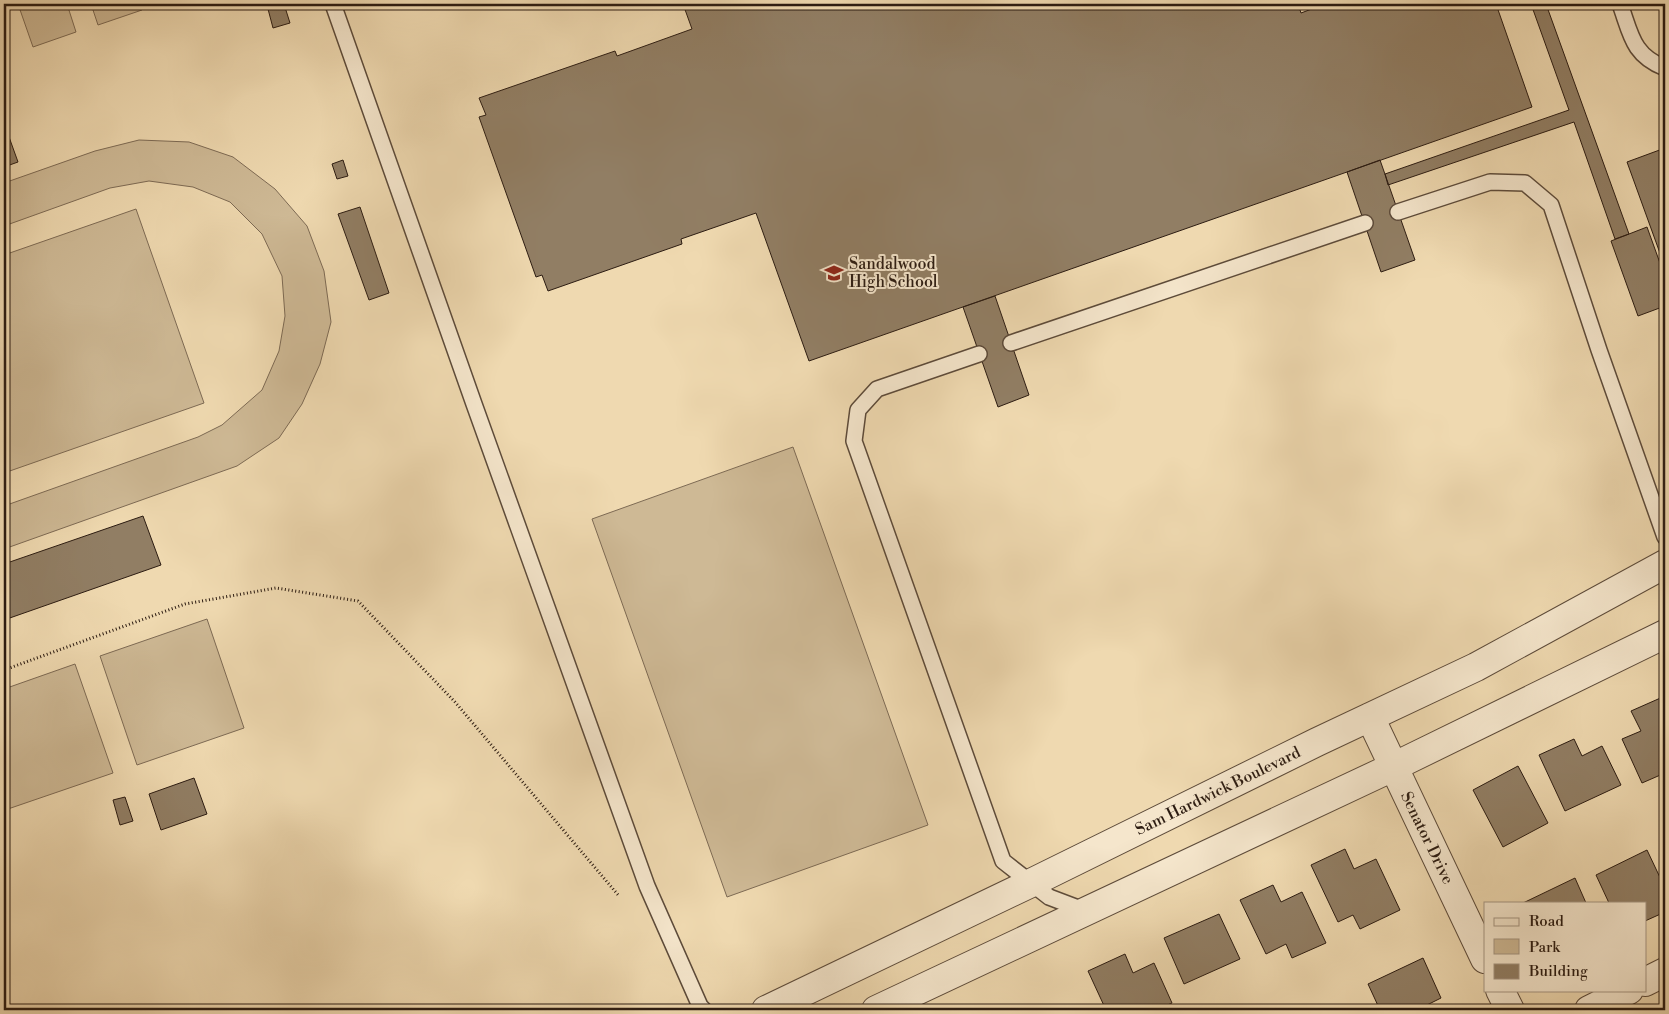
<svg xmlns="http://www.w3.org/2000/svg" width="1669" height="1014" font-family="'Libre Bodoni',serif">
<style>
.green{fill:#ceb995;stroke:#7d6a54}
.building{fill:#917e64;stroke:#2c1c12}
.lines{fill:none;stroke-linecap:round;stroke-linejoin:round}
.lane-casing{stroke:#5d4b3a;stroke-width:18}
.street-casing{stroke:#5d4b3a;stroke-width:30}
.path{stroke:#2c1c12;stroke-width:3;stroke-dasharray:1 2.5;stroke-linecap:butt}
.lane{stroke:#f5e6cc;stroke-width:15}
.street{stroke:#f5e6cc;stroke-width:28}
.labels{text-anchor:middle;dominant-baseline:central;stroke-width:4;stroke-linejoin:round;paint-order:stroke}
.poi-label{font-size:16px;fill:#2c1c12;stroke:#f5e6cc;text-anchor:start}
.street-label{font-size:16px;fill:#2c1c12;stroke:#f5e6cc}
</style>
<rect width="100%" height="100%" fill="#efd9b0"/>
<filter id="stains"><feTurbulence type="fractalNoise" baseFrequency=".004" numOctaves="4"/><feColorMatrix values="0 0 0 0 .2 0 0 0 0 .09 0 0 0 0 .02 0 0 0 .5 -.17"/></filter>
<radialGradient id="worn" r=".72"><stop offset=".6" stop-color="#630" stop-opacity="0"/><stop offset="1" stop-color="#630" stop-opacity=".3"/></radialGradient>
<path class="green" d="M18 4H67L76 32 33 47Z
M91 4H139L142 10 98 25Z
M139 140 189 142 233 157 275 189 307 226 324 271 331 322 320 364 302 404 279 438 237 466 4 549V506L198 437 222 425 262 390 279 351 285 316 282 276 262 234 230 202 193 187 149 181 110 188 4 226V183L95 151Z
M136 209 204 403 4 473V255Z
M793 447 928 825 727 897 592 519Z
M207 619 244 728 137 765 100 656Z
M75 664 113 773 5 810 4 806V689Z"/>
<path class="building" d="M284 4 290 23 273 28 268 9Z
M683 4H1298L1301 13 1325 4H1496L1532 107 809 361 756 213 681 239 682 244 548 291 542 275 536 277 479 117 486 115 479 98 615 51 617 56 692 29Z
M1531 4H1546L1629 234 1615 239 1574 122 1388 185 1385 174 1569 110Z
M4 123 18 162 4 167Z
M1665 148V267L1627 162Z
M343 160 348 176 337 179 332 164Z
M1380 160 1415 260 1381 272 1347 172Z
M360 207 389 293 369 300 338 214Z
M1647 227 1665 277V306L1638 316 1611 241Z
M995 296 1029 395 998 407 963 307Z
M143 516 161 565 4 620V564Z
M1665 696V773L1642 783 1622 739 1641 731 1631 711Z
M1574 739 1582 756 1602 746 1621 785 1565 811 1539 755Z
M1518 766 1548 823 1503 847 1473 790Z
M194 778 207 814 161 830 149 794Z
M125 797 133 821 120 825 113 800Z
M1345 849 1354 869 1376 859 1400 910 1360 929 1353 915 1338 922 1311 865Z
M1647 850 1665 888V912L1645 921V903H1609L1596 875Z
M1575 878 1586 903H1523Z
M1273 885 1281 902 1302 892 1326 943 1292 958 1286 944 1266 954 1240 900Z
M1219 914 1240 959 1184 984 1164 938Z
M1125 954 1133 973 1154 963 1172 1003 1156 1010H1106L1088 971Z
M1423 958 1441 998 1423 1007 1424 1010H1380L1368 984Z"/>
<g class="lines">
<g class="lane-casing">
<path id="lane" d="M333 4 474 404 647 886 700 1006 704 1010
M1620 4C1631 34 1632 55 1665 68
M1398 212 1490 182 1525 183 1551 205 1599 350 1665 537
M1011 343 1365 223
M979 354 877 389 858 410 854 441 1003 861 1049 897 1086 911"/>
</g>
<g class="street-casing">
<path id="street" d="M1370 717 1485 959
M1645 982 1665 972
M1500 990 1510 1010
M766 1010 1031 883 1317 742 1476 667 1665 564
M876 1010 1393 767 1665 634
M1589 1010 1629 990"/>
</g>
<path class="path" d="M4 670 185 604 276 588 358 601 455 702 619 896"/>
<use href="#lane" class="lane"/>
<use href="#street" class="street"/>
</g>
<defs>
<g id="school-bare" transform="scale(1.5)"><path d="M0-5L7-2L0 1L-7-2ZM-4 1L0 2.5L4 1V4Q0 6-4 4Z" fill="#8f2418" stroke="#f5e6cc" stroke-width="2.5" paint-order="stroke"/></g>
</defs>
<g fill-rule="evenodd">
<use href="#school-bare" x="834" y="273"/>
</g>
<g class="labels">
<g class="poi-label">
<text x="849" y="264">Sandalwood<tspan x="849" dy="18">High School</tspan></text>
</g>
<g class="street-label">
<text transform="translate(1218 791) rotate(-26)">Sam Hardwick Boulevard</text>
<text transform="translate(1427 838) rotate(64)">Senator Drive</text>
</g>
</g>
<rect width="1669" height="1014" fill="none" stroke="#efd9b0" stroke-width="20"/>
<rect x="5" y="5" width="1659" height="1004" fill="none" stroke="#2c1c12" stroke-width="2.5"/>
<rect x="10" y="10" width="1649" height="994" fill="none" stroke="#2c1c12"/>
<rect x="1484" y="902" width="162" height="90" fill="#f5e6cc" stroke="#a59582"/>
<rect x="1494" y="918" width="25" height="8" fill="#f5e6cc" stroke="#a59582"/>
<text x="1529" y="926" font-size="15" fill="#2c1c12">Road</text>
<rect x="1494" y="939" width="25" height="15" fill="#ceb995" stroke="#a59582"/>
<text x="1529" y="952" font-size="15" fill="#2c1c12">Park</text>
<rect x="1494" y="964" width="25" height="15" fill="#917e64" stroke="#a59582"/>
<text x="1529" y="976" font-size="15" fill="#2c1c12">Building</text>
<rect width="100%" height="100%" filter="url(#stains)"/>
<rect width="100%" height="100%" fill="url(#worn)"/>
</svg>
